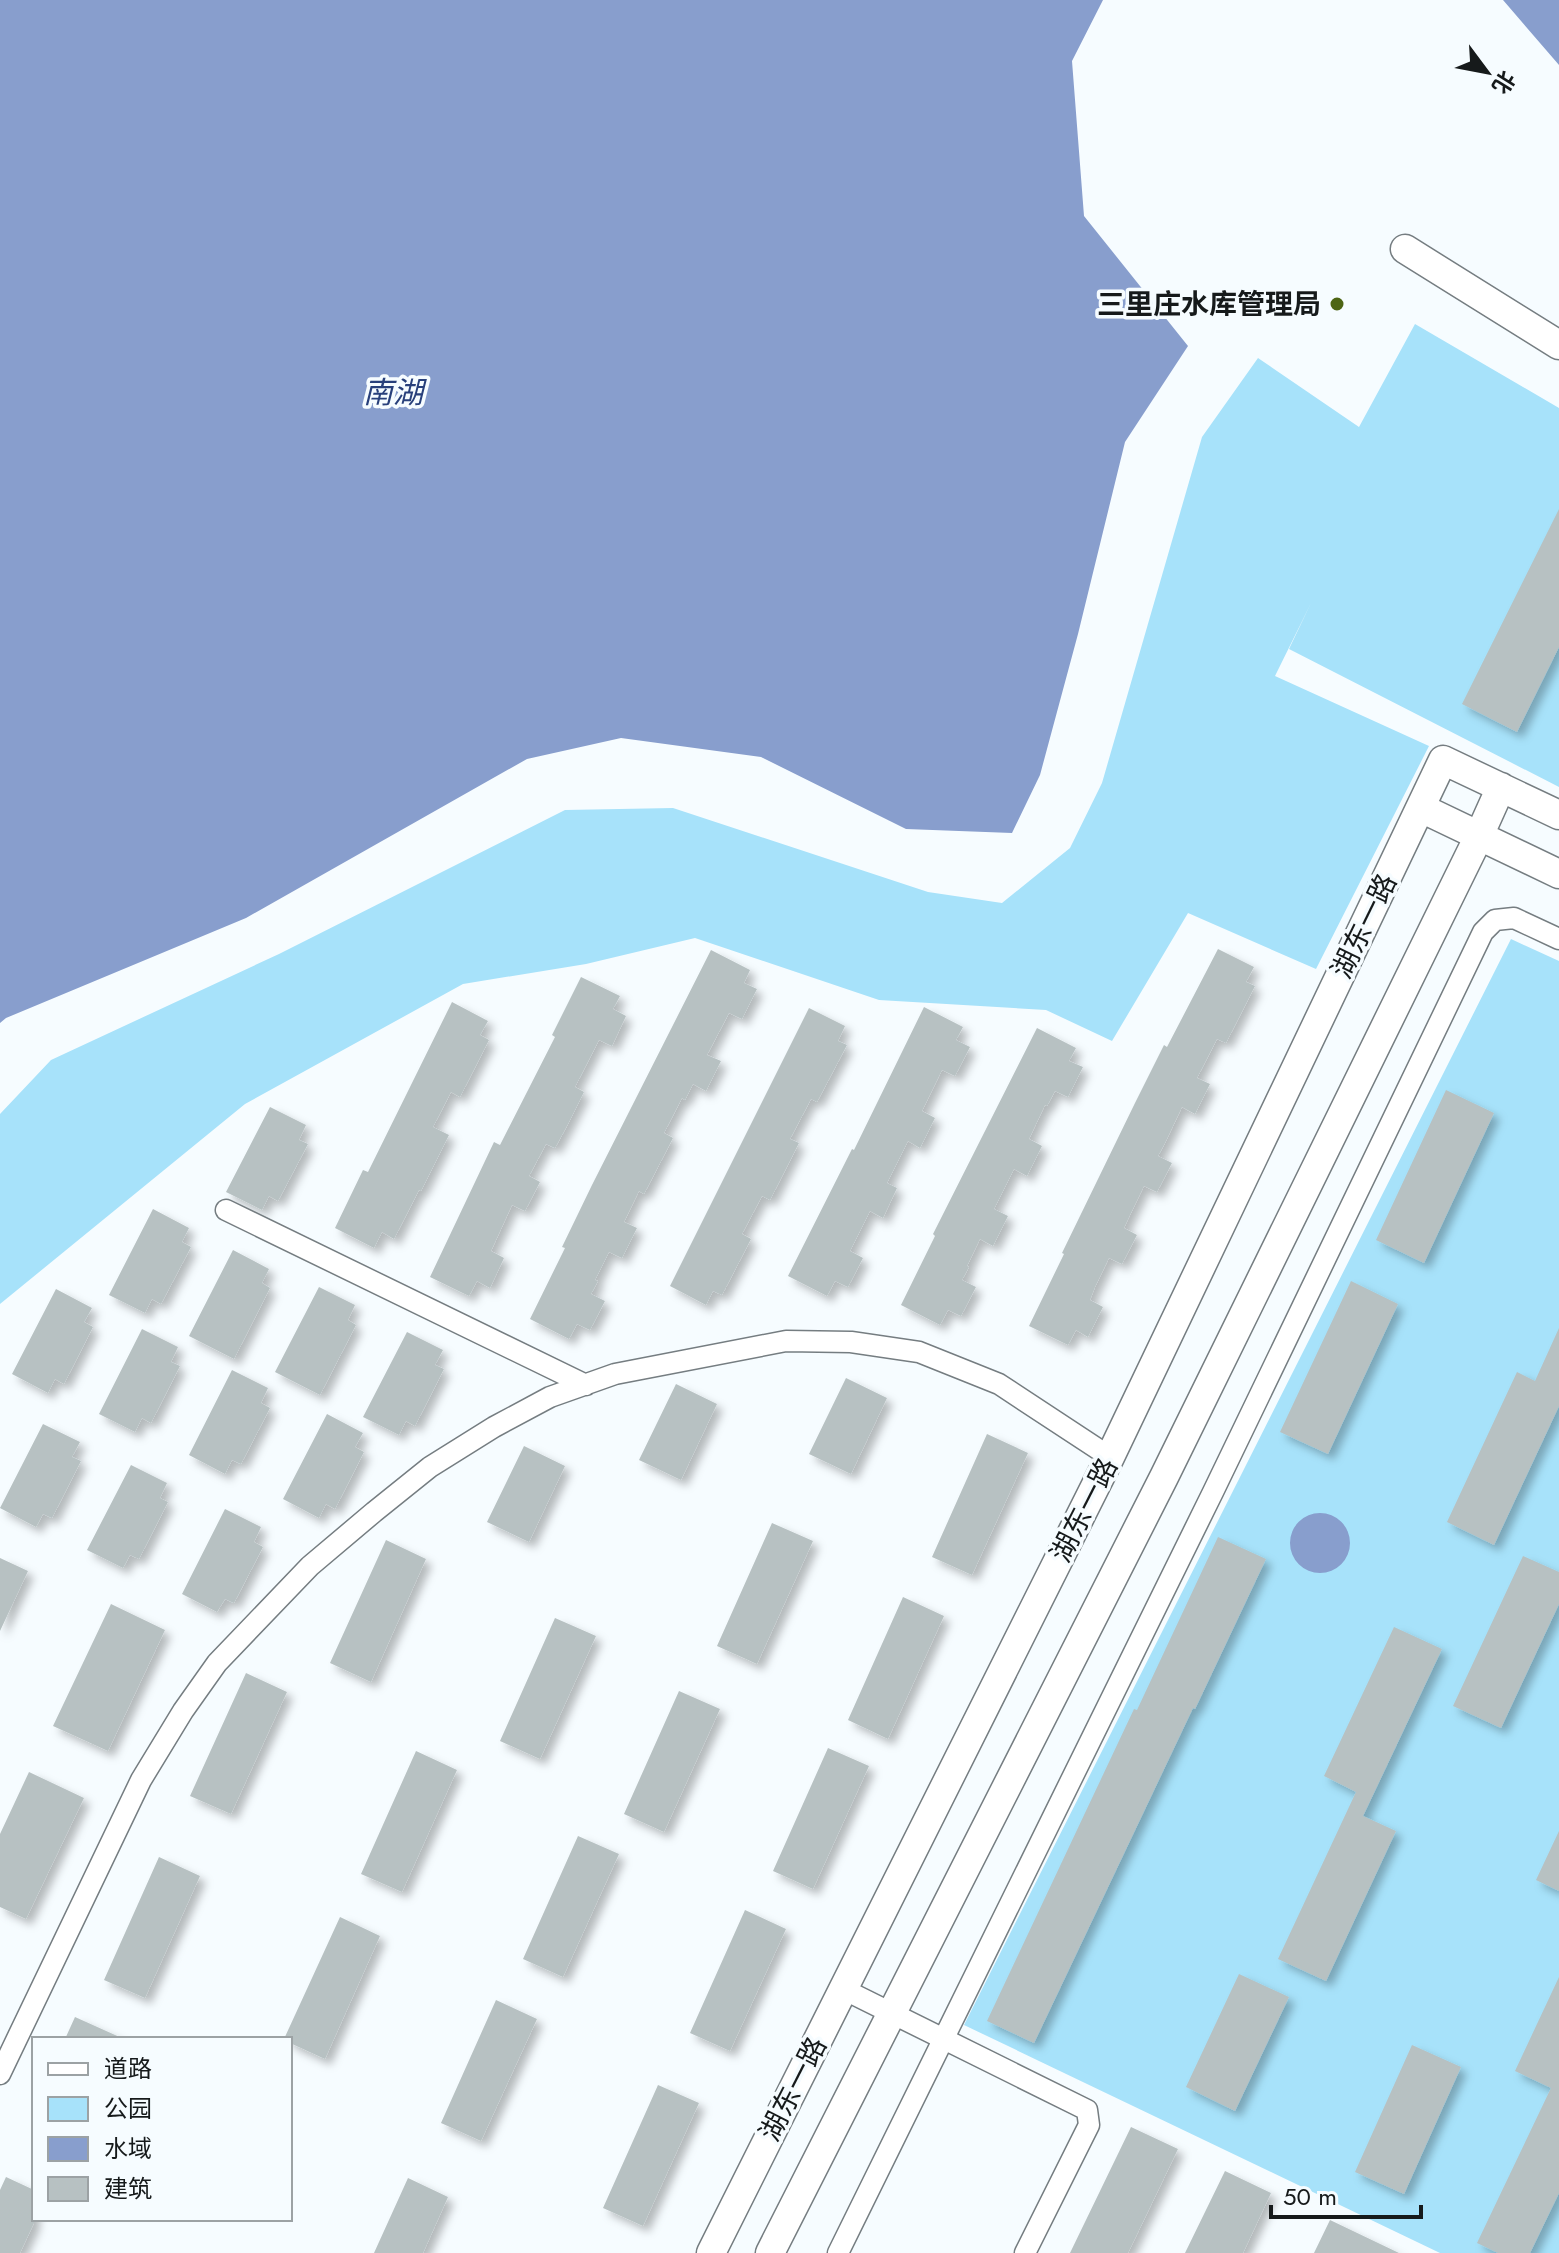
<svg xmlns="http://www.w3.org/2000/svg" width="1559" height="2253" font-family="Jost,'Noto Sans SC',sans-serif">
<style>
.green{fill:#a7e2fa}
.water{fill:#889ecd}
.building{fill:#b7c1c2;filter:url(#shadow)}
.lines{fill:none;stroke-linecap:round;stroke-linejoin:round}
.street-casing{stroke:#757d81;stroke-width:23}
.secondary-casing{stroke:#757d81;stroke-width:31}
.street{stroke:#fff;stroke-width:20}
.secondary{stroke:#fff;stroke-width:28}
.poi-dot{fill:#4d6514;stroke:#f6fcff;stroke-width:3}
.labels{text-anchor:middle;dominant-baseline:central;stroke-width:7;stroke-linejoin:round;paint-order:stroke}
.poi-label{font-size:28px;font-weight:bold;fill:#161a1b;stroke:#f6fcff;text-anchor:end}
.street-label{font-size:28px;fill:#161a1b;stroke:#f6fcff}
.water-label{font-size:30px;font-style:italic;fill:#28407b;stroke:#f6fcff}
</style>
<defs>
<filter id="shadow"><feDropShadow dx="6" dy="6" stdDeviation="4" flood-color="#0004"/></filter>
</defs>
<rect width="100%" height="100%" fill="#f6fcff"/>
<path class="green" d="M1415 324 1559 408V787L1289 649 1311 603 1275 676 1429 746 1316 969 1188 913 1112 1041 1046 1010 879 1000 695 938 586 964 463 984 245 1104 0 1304V1114L51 1060 279 954 565 810 673 808 928 892 1002 903 1070 848 1102 783 1202 437 1258 358 1359 427Z
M1511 939 1559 961V2253H1440L964 2025Z"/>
<path class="water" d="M0 0H1103L1072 61 1084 216 1188 346 1125 442 1078 634 1040 775 1012 833 906 829 761 757 621 738 527 759 246 918 6 1018 0 1023Z
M1503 0H1559V65Z
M1290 1543a30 30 0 1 1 60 0a30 30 0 1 1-60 0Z"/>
<path class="building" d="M1559 509V647L1517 732 1462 704Z
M1218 949 1254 967 1246 982 1255 986 1226 1043 1217 1039 1197 1078 1210 1084 1195 1114 1182 1107 1165 1143 1158 1156 1172 1163 1157 1192 1144 1186 1130 1215 1124 1228 1137 1235 1122 1264 1109 1258 1095 1287 1090 1300 1103 1307 1088 1337 1076 1330 1068 1345 1029 1326 1064 1254 1062 1253 1135 1103 1164 1045 1167 1047Z
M711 950 750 970 744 983 757 989 742 1019 729 1013 707 1055 721 1061 706 1091 693 1084 685 1100 682 1098 664 1133 673 1138 644 1194 639 1191 624 1222 637 1228 622 1258 609 1252 595 1280 598 1281 591 1294 605 1301 590 1330 577 1324 569 1339 530 1319 565 1248 562 1247 592 1185Z
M581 977 620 996 613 1009 626 1016 612 1046 599 1040 575 1087 584 1092 568 1124 555 1148 546 1144 529 1176 540 1182 525 1211 512 1205 491 1251 504 1258 490 1288 477 1281 469 1296 430 1277 494 1142 500 1145 555 1037 552 1035Z
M452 1002 488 1021 480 1035 489 1040 460 1097 451 1092 433 1127 449 1135 421 1191 419 1190 394 1239 382 1232 374 1248 335 1228 363 1170 368 1172Z
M924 1007 963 1027 956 1040 970 1047 955 1076 942 1070 922 1111 935 1118 920 1148 908 1141 887 1183 897 1188 883 1218 870 1211 850 1251 863 1258 848 1287 835 1281 827 1296 788 1276 852 1149 854 1150Z
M809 1008 845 1026 838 1041 847 1045 817 1102 811 1099 790 1139 799 1143 770 1200 762 1196 742 1234 751 1239 722 1295 713 1291 706 1305 670 1286Z
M1037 1028 1076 1048 1069 1061 1083 1067 1068 1097 1055 1091 1047 1106 1045 1105 1029 1139 1042 1146 1027 1176 1014 1169 994 1209 1008 1216 993 1246 980 1239 967 1266 969 1267 962 1280 976 1287 961 1316 948 1310 940 1325 901 1305 935 1236 933 1234Z
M1446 1090 1494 1113 1424 1263 1376 1240Z
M270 1107 306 1125 299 1140 308 1144 278 1201 269 1196 262 1210 226 1192Z
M153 1209 189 1228 182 1242 191 1247 161 1304 152 1299 145 1313 109 1295Z
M233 1250 269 1269 262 1283 270 1288 234 1359 189 1336Z
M1351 1281 1398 1304 1328 1454 1280 1432Z
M319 1287 355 1305 348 1320 356 1325 320 1395 275 1372Z
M56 1289 92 1308 84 1322 93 1327 64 1384 55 1379 48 1393 12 1374Z
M1559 1328V1406L1494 1545 1447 1522 1517 1372 1535 1381Z
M142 1329 178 1347 171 1362 180 1366 151 1423 142 1418 135 1432 99 1414Z
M407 1332 443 1350 435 1365 444 1369 415 1426 406 1421 399 1435 363 1417Z
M232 1370 268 1388 261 1403 270 1408 241 1464 232 1460 225 1474 189 1455Z
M846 1378 887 1398 851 1474 809 1454Z
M676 1384 717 1404 681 1480 639 1460Z
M327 1414 363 1433 355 1447 364 1452 335 1509 326 1504 319 1518 283 1499Z
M43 1424 80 1442 72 1457 81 1461 52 1518 43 1514 36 1527 0 1508Z
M987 1434 1028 1453 972 1575 932 1557Z
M524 1446 565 1466 529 1542 487 1522Z
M131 1465 167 1483 160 1498 168 1502 139 1559 130 1555 123 1568 87 1550Z
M225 1509 261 1527 254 1542 263 1547 234 1603 225 1599 217 1612 182 1594Z
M772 1523 813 1541 757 1664 717 1646Z
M1218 1537 1266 1559 1195 1709 1193 1708 1034 2043 987 2021 1134 1709 1137 1710Z
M386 1540 426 1559 371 1682 330 1663Z
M1523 1556 1559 1572V1604L1501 1728 1453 1706Z
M0 1558 28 1571 0 1631Z
M903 1597 944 1616 888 1739 848 1720Z
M111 1604 165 1630 108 1751 53 1726Z
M555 1618 596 1636 540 1759 500 1741Z
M1394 1627 1442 1649 1363 1816 1396 1831 1326 1981 1278 1959 1356 1792 1324 1776Z
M246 1673 287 1692 231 1814 190 1796Z
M679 1691 720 1709 664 1832 624 1814Z
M828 1748 869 1766 813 1889 773 1871Z
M416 1751 457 1770 402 1892 361 1874Z
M29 1772 84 1798 26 1919 0 1907V1834Z
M1559 1831V1891L1536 1880Z
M578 1836 619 1854 563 1977 523 1959Z
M159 1857 200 1876 145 1998 104 1980Z
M745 1910 786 1929 730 2051 690 2033Z
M340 1917 380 1936 325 2059 290 2043V2039H284Z
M1239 1974 1289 1997 1235 2111 1186 2087Z
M1559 1977V2193L1530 2253H1498L1477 2243 1551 2088 1515 2071Z
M496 2000 537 2019 481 2141 441 2123Z
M75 2017 124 2039H65Z
M1412 2045 1461 2067 1404 2194 1355 2172Z
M658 2085 699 2103 643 2226 603 2208Z
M1131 2127 1178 2149 1128 2253H1070Z
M1225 2171 1271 2193 1243 2253H1185Z
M6 2177 34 2190V2223L20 2253H0V2190Z
M408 2178 448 2197 423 2253H374Z
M1330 2220 1399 2253H1314Z"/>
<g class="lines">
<g class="street-casing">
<path id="street" d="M226 1210 586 1385
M843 1989 1087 2110 1089 2125 1025 2253
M0 2074 141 1780 183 1711 217 1663 310 1566 374 1512 430 1467 494 1427 550 1397 615 1374 786 1341 851 1342 919 1352 999 1384 1110 1457
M838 2253 1213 1492 1483 932 1495 920 1514 918 1559 939"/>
</g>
<g class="secondary-casing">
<path id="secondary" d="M1405 249 1559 345
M1421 808 1559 874
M711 2253 1110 1457 1443 760 1559 815
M770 2253 1164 1477 1479 836 1501 787"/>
</g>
<use href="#street" class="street"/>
<use href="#secondary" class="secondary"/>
</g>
<circle class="poi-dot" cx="1337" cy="304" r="8"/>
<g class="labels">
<g class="poi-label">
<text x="1321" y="304">三里庄水库管理局</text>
</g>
<g class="street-label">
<text transform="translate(1364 926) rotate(-64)">湖东一路</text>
<text transform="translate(1084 1510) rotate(-63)">湖东一路</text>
<text transform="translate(793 2089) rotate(-63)">湖东一路</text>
</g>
<g class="water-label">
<text x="393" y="392">南湖</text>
</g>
</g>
<rect x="32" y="2037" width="260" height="184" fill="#f6fcff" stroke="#9ca2a4" stroke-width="2"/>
<rect x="48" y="2063" width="40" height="12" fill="#ffffff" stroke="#9ca2a4" stroke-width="2"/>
<text x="104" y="2077" font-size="24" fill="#161a1b">道路</text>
<rect x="48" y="2097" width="40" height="24" fill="#a7e2fa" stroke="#9ca2a4" stroke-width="2"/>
<text x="104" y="2117" font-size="24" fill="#161a1b">公园</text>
<rect x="48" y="2137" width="40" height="24" fill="#889ecd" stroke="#9ca2a4" stroke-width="2"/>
<text x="104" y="2157" font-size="24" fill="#161a1b">水域</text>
<rect x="48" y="2177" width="40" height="24" fill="#b7c1c2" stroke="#9ca2a4" stroke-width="2"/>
<text x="104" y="2197" font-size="24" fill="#161a1b">建筑</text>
<g transform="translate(1487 72) rotate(122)" stroke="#f6fcff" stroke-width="6" paint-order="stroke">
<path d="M0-6L14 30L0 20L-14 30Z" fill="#161a1b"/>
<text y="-12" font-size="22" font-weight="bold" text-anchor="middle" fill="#161a1b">北</text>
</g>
<path d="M1271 2205v12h150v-12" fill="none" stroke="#161a1b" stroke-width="4"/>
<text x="1283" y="2205" font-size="24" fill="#161a1b" stroke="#f6fcff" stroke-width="6" paint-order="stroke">50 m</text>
</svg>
